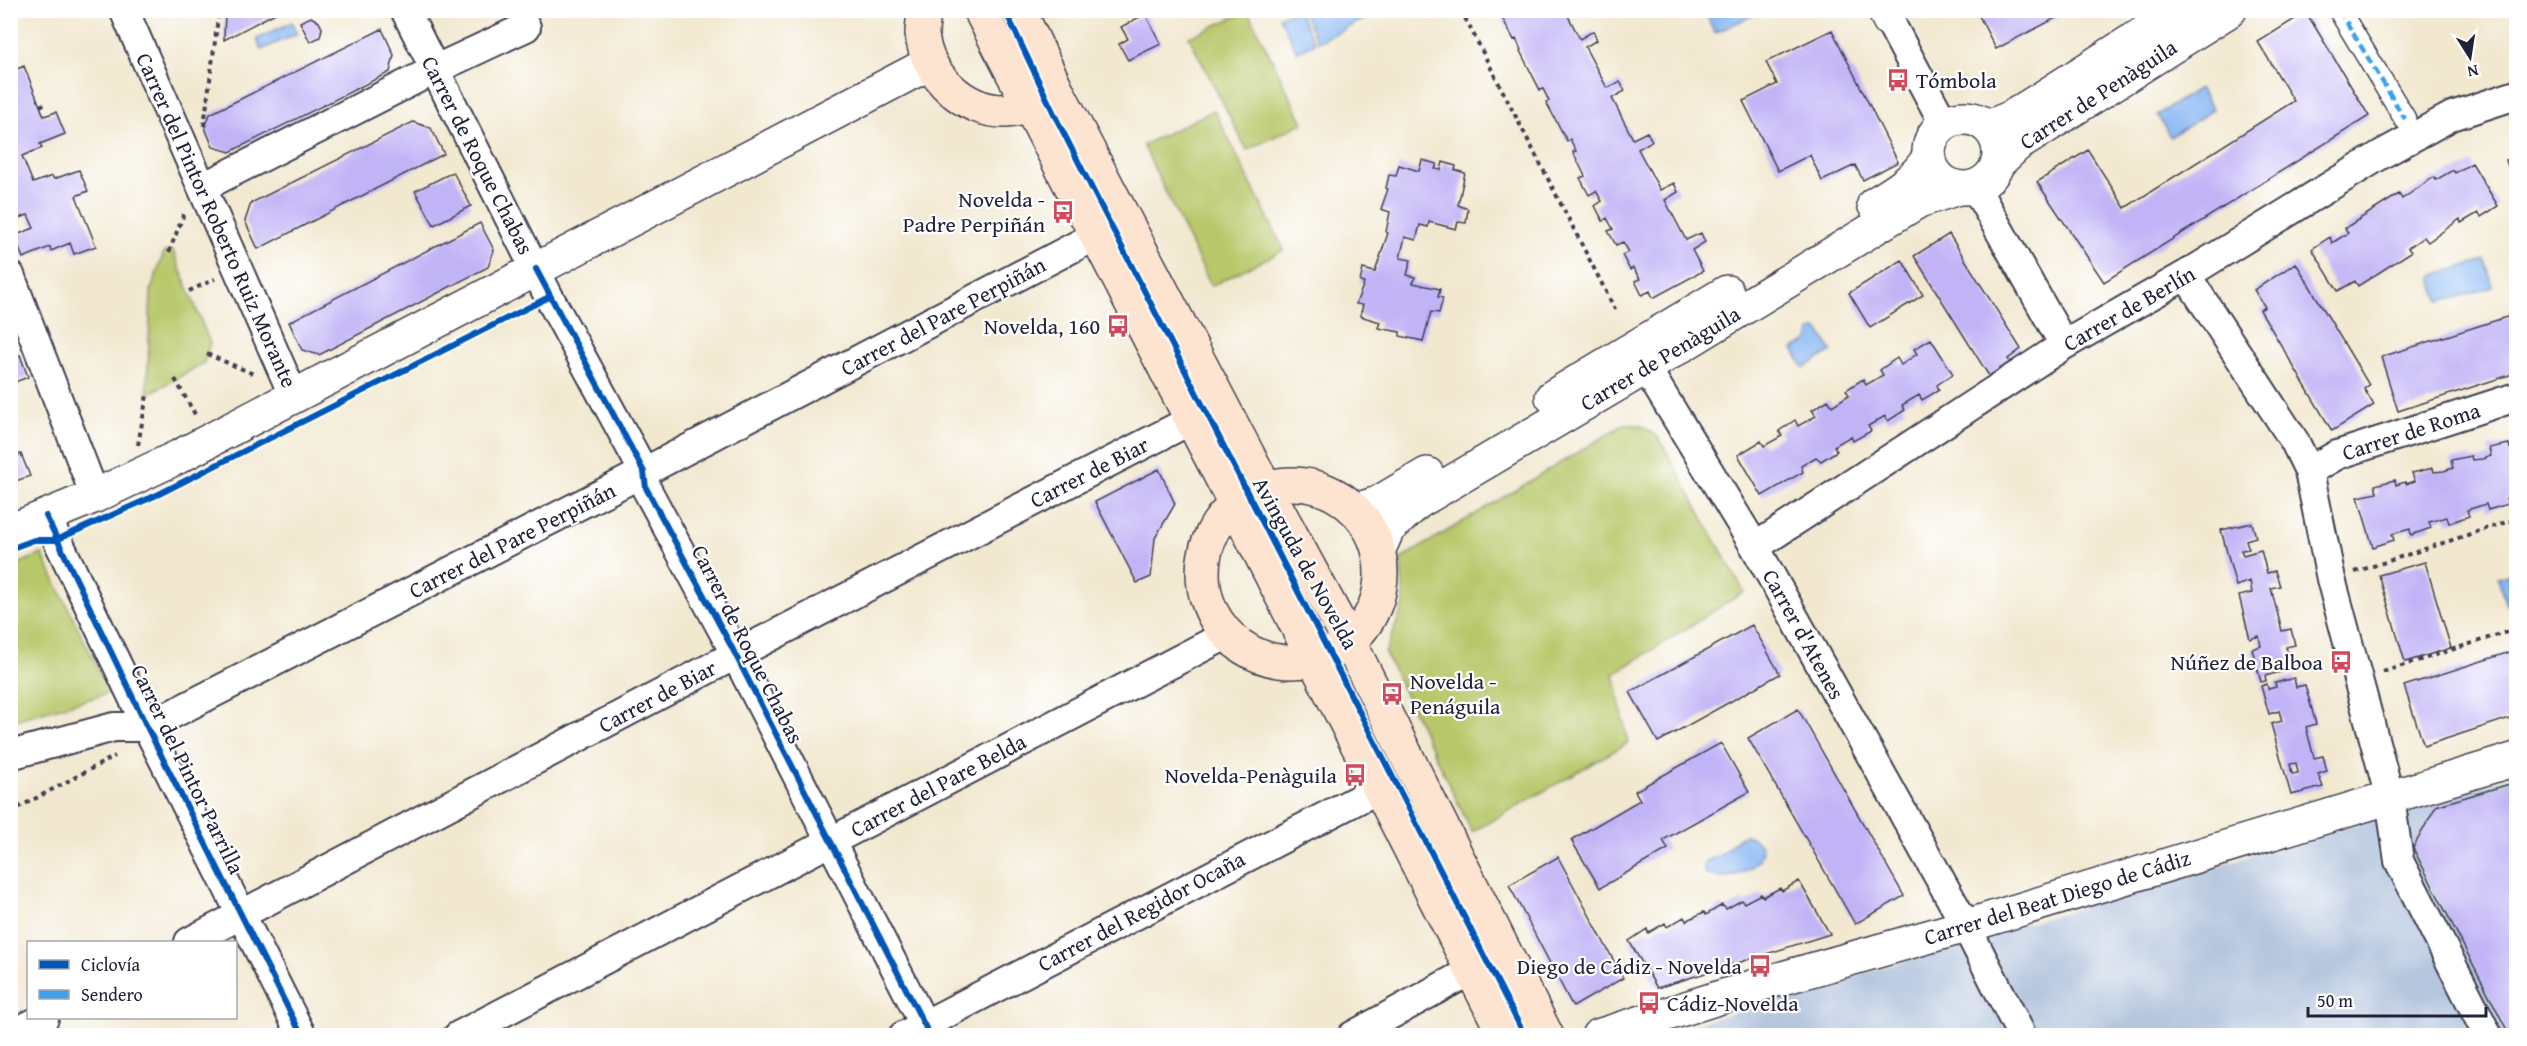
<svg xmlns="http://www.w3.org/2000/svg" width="2527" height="1046" font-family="'Gentium Book Plus',serif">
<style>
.industrial{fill:#b5c6de}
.green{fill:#b7c769;stroke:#6c7452;stroke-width:1.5}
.water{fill:#87b6f2;stroke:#546c96;stroke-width:1.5}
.building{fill:#c1b4f6;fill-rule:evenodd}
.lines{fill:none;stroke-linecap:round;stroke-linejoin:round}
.pedestrian-casing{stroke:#414051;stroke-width:24}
.minor-casing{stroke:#414051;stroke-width:32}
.tertiary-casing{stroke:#414051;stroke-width:36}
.secondary-casing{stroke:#414051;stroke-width:36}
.path{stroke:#414051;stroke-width:4;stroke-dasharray:4.5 4.5;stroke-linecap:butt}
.pedestrian{stroke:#fff;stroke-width:21}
.minor{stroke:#fff;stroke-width:28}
.tertiary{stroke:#fff;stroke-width:33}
.secondary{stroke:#fde4d0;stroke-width:33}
.quiet{stroke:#3ea2ec;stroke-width:4.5;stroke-dasharray:9 4.5;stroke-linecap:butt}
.cycleway-casing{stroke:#fff;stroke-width:10}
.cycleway{stroke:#0057b8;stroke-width:6}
.labels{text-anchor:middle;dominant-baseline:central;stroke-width:4.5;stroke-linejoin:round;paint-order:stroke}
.poi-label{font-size:22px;fill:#22223b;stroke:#fff;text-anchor:end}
.street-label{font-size:22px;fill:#22223b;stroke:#fff}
</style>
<rect width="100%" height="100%" fill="#fff"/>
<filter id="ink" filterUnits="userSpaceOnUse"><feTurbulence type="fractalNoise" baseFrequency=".0167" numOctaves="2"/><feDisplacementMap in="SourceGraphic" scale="12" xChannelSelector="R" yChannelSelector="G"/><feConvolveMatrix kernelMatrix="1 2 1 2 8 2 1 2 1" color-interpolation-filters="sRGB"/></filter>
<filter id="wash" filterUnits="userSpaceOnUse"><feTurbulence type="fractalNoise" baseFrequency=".008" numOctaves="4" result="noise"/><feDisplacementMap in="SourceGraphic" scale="24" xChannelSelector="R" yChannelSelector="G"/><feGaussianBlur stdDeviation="1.35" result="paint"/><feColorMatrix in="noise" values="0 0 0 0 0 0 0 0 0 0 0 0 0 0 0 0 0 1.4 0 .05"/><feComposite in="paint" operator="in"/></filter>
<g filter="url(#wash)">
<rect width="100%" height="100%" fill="#f2e8d0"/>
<path class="industrial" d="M2516 775V1035L1657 1036 2503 779Z"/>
<path class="green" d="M1248 11 1303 123 1247 150 1189 37Z
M1214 110 1284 250 1211 286 1143 145Z
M173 251 210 343 204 363 147 395 151 290 164 252Z
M1623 425H1641L1659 438 1744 592 1614 674 1628 743 1472 832 1385 653 1404 604 1401 559Z
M42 554 110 693 11 721V567Z"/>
<path class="water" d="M1294 10 1298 11 1315 43 1297 52 1279 17Z
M1302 11H1381L1318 42Z
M1704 11H1762L1715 33Z
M292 22 297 34 261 50 257 39Z
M2199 88 2213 110 2170 137 2157 115Z
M2485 260 2493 287 2440 302 2432 279 2433 275Z
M1816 329 1819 330 1832 351 1804 368 1793 349 1808 341 1810 331Z
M2516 572V601L2506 605 2498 578Z
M1745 835C1777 845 1757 869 1736 875 1726 878 1716 877 1707 875L1703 868 1704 862 1722 854 1739 837Z"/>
<g id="blocks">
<path class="building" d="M225 10H281L224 40Z
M1498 10H1565L1580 39 1593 31 1597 40 1585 47 1607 88 1620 82 1625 91 1612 98 1633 139 1647 132 1652 141 1638 149 1660 190 1674 183 1678 192 1665 200 1686 240 1701 233 1705 242 1692 250 1703 271 1653 298 1650 291 1642 295 1635 281 1640 279 1633 268 1630 270 1622 255 1629 252 1623 242 1616 245 1608 231 1613 229 1607 218 1603 221 1595 206 1602 201 1596 191 1589 195 1580 178 1585 176 1573 152 1576 151 1570 139 1567 141 1546 102 1549 101 1543 89 1540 90 1520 51 1521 50 1516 39 1514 40Z
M1976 10H2055L2058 17 1996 49Z
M2306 12 2369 116 2104 282 2037 182 2088 150 2125 208 2294 101 2258 42Z
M1145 14 1161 44 1128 60 1119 44 1128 39 1121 27Z
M311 17 319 22 322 28 320 37 310 42 300 22Z
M382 29 394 55 390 72 230 152 213 147 205 128 210 114Z
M1832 30 1898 162 1863 180 1855 165 1822 181 1810 155 1778 171 1743 101 1777 84 1766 62Z
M24 66 44 116 56 112 65 134 40 144 42 148 22 156 33 183 52 176 54 179 79 170 88 191 76 196 96 246 74 254 70 243 51 251 50 247 23 258 14 236 34 228 28 215 19 218 10 203 13 198 10 191V72Z
M413 122 431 128 444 154 258 249 245 221 251 203Z
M2516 156V193L2506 160Z
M1422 160 1437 164 1435 169 1441 170 1443 162 1456 166 1455 170 1465 173 1458 205 1468 209 1466 223 1458 222 1456 229 1429 222 1428 227 1420 225 1416 240 1405 237 1400 258 1411 260 1407 275 1415 277 1413 283 1440 289 1438 297 1443 298 1439 313 1431 312 1423 341 1400 336V332L1378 328 1380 322 1360 316 1363 305 1356 304 1364 283 1360 282 1363 269 1375 272 1388 233 1386 232 1390 212 1381 209 1388 189 1386 188 1389 175 1396 176 1399 165 1419 171Z
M2472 163 2498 206 2481 217 2478 213 2461 223 2460 219 2428 242 2424 237 2408 248 2411 252 2358 286 2355 281 2338 291 2312 249 2330 237 2332 243 2348 233 2345 228 2399 194 2402 199 2434 177 2436 180 2453 170 2455 173Z
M453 172 471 206 434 225 415 191Z
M480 223 494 250 488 267 319 355 302 350 289 322Z
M1949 234 2021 349 2008 359 2010 362 1989 376 1914 256Z
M1902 260 1923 295 1870 328 1849 293Z
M2296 263 2369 385 2364 389 2374 405 2332 431 2260 310 2265 307 2254 290Z
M2516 314V373L2398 411 2381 357Z
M1931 339 1953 374 1937 385 1939 390 1922 400 1919 395 1902 405 1905 410 1888 421 1885 416 1868 426 1871 431 1853 441 1851 436 1834 446 1837 451 1821 461 1816 457 1801 466 1803 472 1762 496 1738 455 1761 441 1764 446 1782 436 1779 431 1795 420 1798 426 1816 416 1812 410 1828 400 1832 406 1849 395 1846 390 1863 379 1866 385 1883 375 1880 370 1897 358 1901 365 1917 354 1914 349Z
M20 355 28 377 10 384V358Z
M2509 444 2510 448 2516 446V495L2506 498 2508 504 2488 510 2486 504 2467 510 2469 516 2449 523 2447 517 2429 522 2431 528 2411 535 2410 529 2392 534 2394 540 2373 547 2358 497 2377 493 2375 485 2395 480 2396 485 2405 482 2406 484 2415 481 2412 473 2433 468 2434 472 2444 471 2453 468 2451 460 2471 456 2472 460 2482 459 2491 456 2489 448Z
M21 454 30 476 10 483V458Z
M1159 469 1175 504 1155 538 1151 577 1137 583 1095 502Z
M2252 523 2256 537 2246 540 2249 549 2241 550 2243 555 2261 550 2267 573 2275 571 2280 586 2271 588 2282 631 2291 629 2295 645 2286 647 2292 669 2265 676 2266 681 2261 682 2252 649 2261 646 2259 636 2250 639 2239 596 2252 593 2250 581 2236 586 2221 530Z
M2425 562 2451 648 2405 662 2379 575Z
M1752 625 1780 674 1658 742 1630 692Z
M2516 650V716L2424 746 2404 686Z
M2294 678 2296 687 2305 685 2316 724 2306 727 2314 758 2323 756 2327 771 2318 774 2323 787 2291 795 2271 724 2282 721 2279 711 2269 714 2261 686 2267 684 2268 689 2276 687 2275 683ZM2296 763 2298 773 2292 774 2290 764Z
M1798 709 1904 896 1855 924 1748 738Z
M1721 743 1749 792 1663 840 1668 849 1600 888 1571 840 1640 800 1635 791Z
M2516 782V1036H2510L2413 848 2436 806Z
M1558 857 1623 978 1573 1007 1509 885Z
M1799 881 1830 934 1657 988 1629 941 1647 929 1648 933 1665 923 1667 927 1684 917 1686 921 1704 912 1706 915 1722 905 1726 909 1742 900 1744 903 1761 894 1763 897 1780 888 1782 891Z"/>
</g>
</g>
<g filter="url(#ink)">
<use href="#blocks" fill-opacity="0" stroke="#414051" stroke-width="1.5"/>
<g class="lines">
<g class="pedestrian-casing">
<path id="pedestrian" d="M2339 10 2405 119"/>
</g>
<g class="minor-casing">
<path id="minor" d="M124 10 294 397
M405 10 549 297 644 472 646 488 730 644 930 1036
M1889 20 1944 124
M203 187 436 69 526 27
M1975 187 2064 345
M10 275 95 496
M2186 275 2295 442 2309 471 2331 579 2390 798 2399 861 2488 1036
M1634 348 1755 547 1966 926 2022 1036
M2309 471 2337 455 2516 397
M46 516 147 727 302 1036
M1755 547 2064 345 2186 275 2382 154 2452 116 2516 95
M10 755 114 727H147L644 472 1095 236
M189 942 735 655 1191 420
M10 1035 44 1018
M458 1036 1226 635
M903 1036 1380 788
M1352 1036 1472 970"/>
</g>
<g class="tertiary-casing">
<path id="tertiary" d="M1884 10 1889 20
M1929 153a35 35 0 1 1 70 0a35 35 0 1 1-70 0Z
M1988 127 2012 117 2180 10
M1999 162 2017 145 2230 10
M1874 204C1896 191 1916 179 1929 157
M1552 397 1727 292
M1356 510 1378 503 1427 474
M10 531 95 496 178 457 930 63
M1379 549 1388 529 1418 502 1645 368 1919 201 1958 188
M1598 1036 1765 983 1966 926 2516 759"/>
</g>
<g class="secondary-casing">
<path id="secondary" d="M924 10C924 18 922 26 922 34 926 75 964 112 1006 111 1021 110 1033 105 1046 100
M980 10 1235 504 1505 1036
M1019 10 1059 94 1247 453 1350 643 1547 1036
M1203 573a89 89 0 1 1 178 0a89 89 0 1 1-178 0Z"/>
</g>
<path class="path" d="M1461 10 1616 311
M40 106 46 103
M204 126 219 10
M10 208 17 225 10 228
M10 233 17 252
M169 252 185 211
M189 291 215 279
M207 354 256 375
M175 379 196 416
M138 445 147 395
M2355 572 2516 519
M2383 672 2516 629
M10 812 115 756"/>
<use href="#pedestrian" class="pedestrian"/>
<use href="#minor" class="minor"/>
<use href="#tertiary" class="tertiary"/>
<use href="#secondary" class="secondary"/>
<path class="quiet" d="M2339 10 2405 119"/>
<g class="cycleway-casing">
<path id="cycleway" d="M1005 10 1057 120 1525 1036
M536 269 644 472 646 488 730 644 930 1036
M46 516 147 727 302 1036
M10 549 34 540H56L159 494 549 297"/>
</g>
<use href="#cycleway" class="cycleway"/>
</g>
</g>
<defs>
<g id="bus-bare" transform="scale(1.8)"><path d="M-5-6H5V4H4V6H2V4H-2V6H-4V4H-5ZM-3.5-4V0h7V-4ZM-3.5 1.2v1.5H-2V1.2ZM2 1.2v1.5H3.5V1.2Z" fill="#d1495b" stroke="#fff" stroke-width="2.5" paint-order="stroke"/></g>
</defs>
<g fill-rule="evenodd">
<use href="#bus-bare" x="1898" y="80"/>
<use href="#bus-bare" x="1063" y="212"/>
<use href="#bus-bare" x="1118" y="326"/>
<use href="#bus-bare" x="2341" y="662"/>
<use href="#bus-bare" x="1392" y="694"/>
<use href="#bus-bare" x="1355" y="775"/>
<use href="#bus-bare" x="1760" y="966"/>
<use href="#bus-bare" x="1649" y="1003"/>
</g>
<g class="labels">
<g class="poi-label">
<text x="1916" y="80" text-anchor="start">Tómbola</text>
<text x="1045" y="199">Novelda -<tspan x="1045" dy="25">Padre Perpiñán</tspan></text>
<text x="1100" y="326">Novelda, 160</text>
<text x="2323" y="662">Núñez de Balboa</text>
<text x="1410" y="681" text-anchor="start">Novelda -<tspan x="1410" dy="25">Penáguila</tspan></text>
<text x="1337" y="775">Novelda-Penàguila</text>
<text x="1742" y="966">Diego de Cádiz - Novelda</text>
<text x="1667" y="1003" text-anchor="start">Cádiz-Novelda</text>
</g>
<g class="street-label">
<text transform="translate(2098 94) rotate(-33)">Carrer de Penàguila</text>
<text transform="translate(478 155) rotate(63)">Carrer de Roque Chabas</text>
<text transform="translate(217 220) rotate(66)">Carrer del Pintor Roberto Ruiz Morante</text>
<text transform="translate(2129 308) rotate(-30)">Carrer de Berlín</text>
<text transform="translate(943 316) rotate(-28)">Carrer del Pare Perpiñán</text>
<text transform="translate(1660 358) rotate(-31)">Carrer de Penàguila</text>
<text transform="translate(2411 431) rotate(-18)">Carrer de Roma</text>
<text transform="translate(1089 472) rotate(-27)">Carrer de Biar</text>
<text transform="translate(512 540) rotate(-27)">Carrer del Pare Perpiñán</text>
<text transform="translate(1306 563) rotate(61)">Avinguda de Novelda</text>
<text transform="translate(1804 634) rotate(61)">Carrer d'Atenes</text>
<text transform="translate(748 644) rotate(63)">Carrer de Roque Chabas</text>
<text transform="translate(657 696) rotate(-28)">Carrer de Biar</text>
<text transform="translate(188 769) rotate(64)">Carrer del Pintor Parrilla</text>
<text transform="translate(938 785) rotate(-28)">Carrer del Pare Belda</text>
<text transform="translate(2057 897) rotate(-17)">Carrer del Beat Diego de Cádiz</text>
<text transform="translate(1141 911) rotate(-28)">Carrer del Regidor Ocaña</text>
</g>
</g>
<rect width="2527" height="1046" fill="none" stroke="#fff" stroke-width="36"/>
<rect x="27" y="941" width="210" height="78" fill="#ffffff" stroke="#a7a7b1" stroke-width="1.5"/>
<rect x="39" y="960" width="30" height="9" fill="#0057b8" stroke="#a7a7b1" stroke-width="1.5"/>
<text x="81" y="971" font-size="18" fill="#22223b">Ciclovía</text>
<rect x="39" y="990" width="30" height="9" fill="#3ea2ec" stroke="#a7a7b1" stroke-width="1.5"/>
<text x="81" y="1001" font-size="18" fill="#22223b">Sendero</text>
<g transform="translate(2470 57) rotate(168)" stroke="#ffffff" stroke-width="4.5" paint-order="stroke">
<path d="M0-4.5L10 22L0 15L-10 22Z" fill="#22223b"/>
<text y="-9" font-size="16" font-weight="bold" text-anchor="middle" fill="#22223b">N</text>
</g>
<path d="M2308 1007v9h178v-9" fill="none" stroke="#22223b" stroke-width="3"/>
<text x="2317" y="1007" font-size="18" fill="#22223b" stroke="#ffffff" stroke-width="4.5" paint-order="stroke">50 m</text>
</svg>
